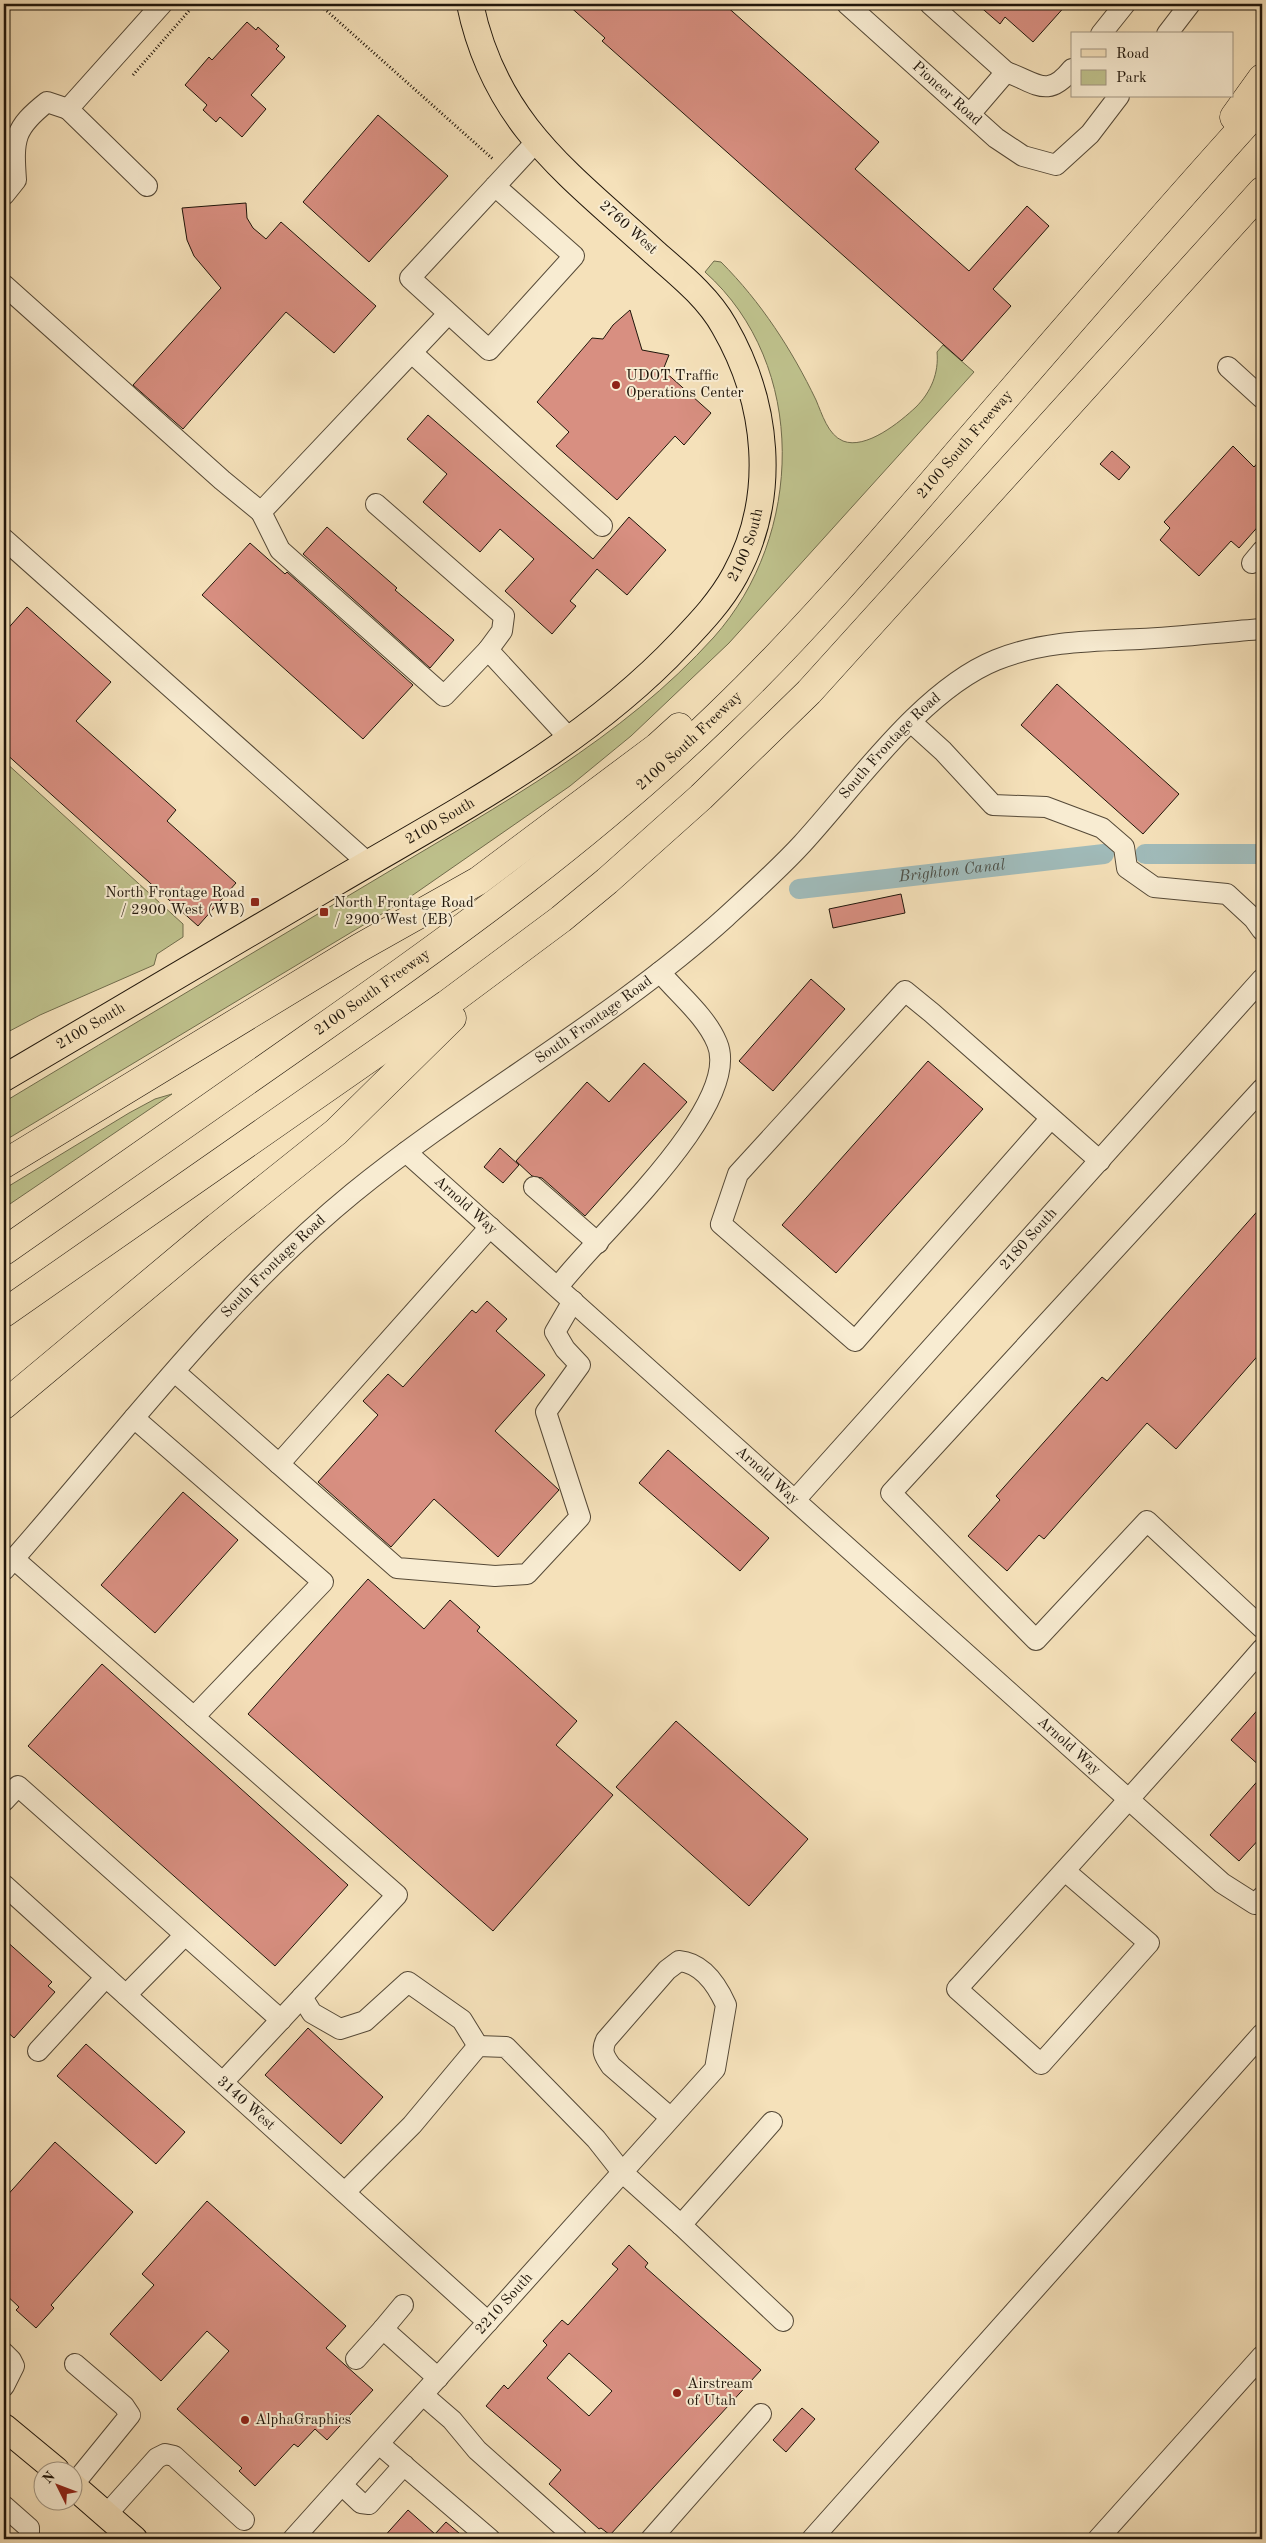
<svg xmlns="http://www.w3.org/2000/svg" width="1266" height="2543" font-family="'Old Standard TT',serif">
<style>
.green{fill:#bfc28d;stroke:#706c4c}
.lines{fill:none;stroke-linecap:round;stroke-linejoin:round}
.canal{stroke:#a0bbba;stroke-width:20}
.building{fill:#d88f81;stroke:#20160b;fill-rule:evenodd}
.minor-casing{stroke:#554937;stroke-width:22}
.major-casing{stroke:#20160b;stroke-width:28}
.highway-casing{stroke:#20160b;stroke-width:29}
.path{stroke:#20160b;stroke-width:3;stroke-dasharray:1 2.5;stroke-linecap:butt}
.minor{stroke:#f8ecd2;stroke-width:20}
.major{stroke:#f5e1ba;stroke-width:26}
.highway{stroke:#f5e1ba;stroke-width:28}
.poi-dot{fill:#8f2418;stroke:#f8ecd2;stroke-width:2}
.labels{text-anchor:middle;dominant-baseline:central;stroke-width:4;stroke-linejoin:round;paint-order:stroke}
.street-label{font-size:15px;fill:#20160b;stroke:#f8ecd2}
.poi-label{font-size:15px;fill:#20160b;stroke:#f8ecd2;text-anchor:start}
.water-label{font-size:16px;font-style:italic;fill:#4d5048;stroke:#f8ecd2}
</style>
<rect width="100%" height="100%" fill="#f5e1ba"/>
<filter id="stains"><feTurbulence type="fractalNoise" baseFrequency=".004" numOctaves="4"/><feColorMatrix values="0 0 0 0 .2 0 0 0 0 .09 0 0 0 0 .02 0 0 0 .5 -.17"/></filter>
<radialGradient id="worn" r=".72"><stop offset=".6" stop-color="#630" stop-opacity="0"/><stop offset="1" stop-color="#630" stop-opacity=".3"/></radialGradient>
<path class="green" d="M714 261 721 262C761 302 792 350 816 400 822 414 828 435 843 441 866 450 900 422 916 407 931 392 939 373 937 352L943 345 974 372 729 643 631 736 570 786 410 897 4 1141V1102C130 1026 256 951 383 875 499 805 622 739 714 637 804 536 809 365 705 272Z
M4 761 183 924V937L157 954 154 965 40 1015 4 1034Z
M172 1094 4 1208V1189L129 1113 155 1099Z"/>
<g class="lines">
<g class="canal">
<path d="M1145 854H1262"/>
<path id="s1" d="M799 889 1104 854"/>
</g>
</g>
<path class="building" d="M567 4H724L879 142 855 169 969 271 1027 206 1049 226 993 289 1011 306 962 361 602 41 605 38Z
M977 4H1067L1033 42 1005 17 1000 24Z
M247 22 256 30 258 27 279 46 276 49 285 57 251 95 266 109 242 137 220 117 216 122 203 110 207 105 185 85 209 57 212 60Z
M378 115 448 176 369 262 303 202Z
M246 203 247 218 253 228 266 239 281 222 376 306 334 353 286 312 183 429 133 385 221 288 194 256 187 240 182 208Z
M630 310 642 350 669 355 663 370 711 413 684 445 675 436 617 500 556 446 569 432 537 402 592 338 603 339 613 325Z
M428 415 593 559 629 517 666 550 627 595 597 569 570 601 576 606 552 634 505 591 534 559 500 529 480 552 423 502 447 474 407 439Z
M1233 446 1254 467 1262 458V522L1239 548 1231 541 1199 576 1160 540 1170 528 1164 522Z
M1112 451 1130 467 1119 480 1100 464Z
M327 527 397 588 395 590 454 640 430 668 303 554Z
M250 543 285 574 287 572 413 685 363 739 202 595Z
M27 607 111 682 76 721 176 810 167 821 236 883 198 926 4 752V633Z
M1057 684 1179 794 1143 834 1021 725Z
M901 894 905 913 833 928 829 909Z
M811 979 845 1009 773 1091 739 1061Z
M928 1061 983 1109 836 1273 782 1225Z
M644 1063 687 1102 585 1216 542 1178 532 1176 516 1161 587 1082 609 1102Z
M500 1148 519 1165 503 1183 484 1167Z
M1262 1206V1351L1176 1449 1147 1423 1044 1539 1039 1535 1007 1571 968 1536 1000 1500 996 1496 1102 1377 1107 1381Z
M487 1301 507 1319 496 1331 545 1375 495 1431 559 1490 498 1557 434 1499 391 1547 318 1482 378 1415 363 1401 388 1374 403 1387 472 1310 476 1313Z
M668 1450 769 1538 740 1571 639 1483Z
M183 1492 238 1540 155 1633 101 1585Z
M368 1579 424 1629 450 1600 480 1627 477 1631 577 1721 556 1745 613 1795 493 1931 248 1714Z
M102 1664 348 1885 275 1966 28 1746Z
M1262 1705V1768L1231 1740Z
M676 1721 808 1839 749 1906 616 1787Z
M1262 1776V1836L1239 1861 1210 1835Z
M4 1939 52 1982 48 1986 55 1992 14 2038 4 2029Z
M308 2028 383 2097 341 2144 265 2075Z
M86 2044 185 2132 156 2164 57 2076Z
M55 2142 133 2212 51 2305 54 2308 36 2328 16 2310 19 2307 4 2293V2199Z
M207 2201 346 2326 326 2348 373 2390 327 2440 315 2429 298 2447 294 2444 255 2486 239 2471 242 2468 177 2409 229 2351 207 2331 161 2381 110 2334 154 2285 142 2274Z
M629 2245 648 2263 645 2267 761 2370 610 2535 601 2528 599 2529 549 2484 561 2470 486 2406 504 2385 508 2389 547 2345 543 2341 562 2320 568 2325 618 2269 612 2264ZM569 2353 612 2391 589 2416 547 2378Z
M802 2408 815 2419 786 2452 773 2440Z
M408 2510 435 2534 446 2522 466 2539H382Z"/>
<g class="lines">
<g class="minor-casing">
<g id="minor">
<path id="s2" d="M847 4 996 138 1023 156 1056 165 1090 134 1119 96"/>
<path d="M930 4 1006 72"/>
<path d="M1101 34 1125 4"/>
<path d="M1167 34 1190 4"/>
<path d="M970 114 1006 72C1036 82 1047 100 1072 69"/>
<path d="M147 186 68 109 162 4"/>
<path d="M495 186 574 256 489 350 410 278 536 142"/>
<path d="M4 195 16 180C13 139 14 128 47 102L68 109"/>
<path d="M4 285 222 480 261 512"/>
<path d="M448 314 261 512 280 550 444 696 488 650 570 739"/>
<path d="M412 353 602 526"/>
<path d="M1228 367 1262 398"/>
<path d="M376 504 504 616 502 631 488 650"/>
<path d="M4 539 368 863"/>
<path d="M1252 563 1262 551"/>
<path d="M911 722 943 751 993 805 1046 807 1102 828 1124 847 1127 868 1154 887 1227 894 1254 919 1262 930"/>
<path d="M1262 1089 891 1493 1036 1640 1147 1521 1262 1628"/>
<path d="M1051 1118 855 1341 721 1224 738 1174 905 991 932 1013 1100 1161"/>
<path id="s3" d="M406 1152 1222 1883 1255 1904 1262 1897"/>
<path d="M534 1187 598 1243"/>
<path d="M558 1287C593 1239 744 1106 717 1043 706 1016 678 994 660 972"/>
<path d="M175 1372 279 1464 490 1227"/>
<path d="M279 1464 397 1568 495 1576 527 1574 580 1517 546 1412 580 1365 565 1349 555 1332 573 1301"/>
<path id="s4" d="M795 1500 1262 979"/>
<path d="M14 1559 194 1717 323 1582 134 1418"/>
<path id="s5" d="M4 1570C116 1444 221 1301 353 1193 472 1096 611 1021 726 917 752 893 779 869 802 844 856 785 922 690 996 660 1043 641 1091 641 1140 639 1181 637 1222 632 1262 629"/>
<path d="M194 1717 397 1895 223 2082"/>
<path d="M4 1801 18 1786 281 2020"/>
<path d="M1065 1871 1149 1943 1041 2064 957 1989C1059 1877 1162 1764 1262 1649"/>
<path id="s6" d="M4 1885 488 2322"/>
<path d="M126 1995 185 1935"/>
<path d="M302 1997 312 2013 340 2029 365 2021 408 1982 462 2020 478 2046"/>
<path d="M38 2051 106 1977"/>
<path d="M345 2192 412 2125 478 2046 506 2047 596 2139 622 2172 681 2225 772 2122"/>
<path d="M681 2225 783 2321"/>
<path d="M403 2305 383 2329 438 2378"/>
<path d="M4 2353 11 2360 14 2366 4 2386"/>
<path d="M356 2359 383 2329"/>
<path d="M423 2395 452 2420 477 2450 577 2539"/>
<path d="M379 2444 490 2539"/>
<path d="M73 2485 130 2415 124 2406 75 2364"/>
<path d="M342 2485 361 2503 369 2504 404 2465"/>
<path d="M4 2506 29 2528V2539"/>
<path d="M106 2515 157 2458 165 2454 174 2456 244 2520"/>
<path id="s7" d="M293 2539 715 2069 726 2005C717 1985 703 1963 679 1961L667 1970 606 2040C601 2051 604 2056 611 2066L671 2118"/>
<path d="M651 2539 761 2414"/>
<path d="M812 2539 1262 2034"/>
<path d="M1098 2539 1262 2356"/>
</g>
</g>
<g class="major-casing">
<g id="major">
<path id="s8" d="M4 1078C115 1012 226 946 338 881 457 811 585 745 681 643 701 622 721 601 735 575 778 496 768 402 724 326 708 297 679 274 654 252 569 174 495 124 470 4"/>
<path d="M4 2427 56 2470"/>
<path d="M72 2485 134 2539"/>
</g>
</g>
<g class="highway-casing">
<g id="highway">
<path d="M1234 117 1262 78"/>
<path d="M4 1164 359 948 478 881 657 747 679 727"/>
<path id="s9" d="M4 1251C107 1179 210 1107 314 1034 455 935 593 836 718 715 807 630 887 535 967 442 1065 329 1162 216 1262 106"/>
<path d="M4 1313 447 1004 561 919 607 881 701 797 809 692 1262 191"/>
<path d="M4 1405 217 1227 336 1132 452 1018"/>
</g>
</g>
<path class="path" d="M319 4 494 160
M133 75 195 4"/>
<use href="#minor" class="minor"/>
<use href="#major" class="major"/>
<use href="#highway" class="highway"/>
</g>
<g class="poi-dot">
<circle cx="616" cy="385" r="5"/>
<rect x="250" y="897" width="10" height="10" rx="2.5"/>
<rect x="319" y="907" width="10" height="10" rx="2.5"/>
<circle cx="677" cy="2393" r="5"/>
<circle cx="245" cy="2420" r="5"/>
</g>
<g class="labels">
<g class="street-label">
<text stroke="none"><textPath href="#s2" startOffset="134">Pioneer Road</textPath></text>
<text transform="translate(628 228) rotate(42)">2760 West</text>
<text stroke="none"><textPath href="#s9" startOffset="1260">2100 South Freeway</textPath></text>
<text stroke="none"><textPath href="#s8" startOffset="926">2100 South</textPath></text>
<text stroke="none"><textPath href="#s9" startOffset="855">2100 South Freeway</textPath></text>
<text stroke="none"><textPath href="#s5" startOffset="1216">South Frontage Road</textPath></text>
<text stroke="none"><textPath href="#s8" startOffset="506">2100 South</textPath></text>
<text stroke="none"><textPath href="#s9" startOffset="450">2100 South Freeway</textPath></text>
<text stroke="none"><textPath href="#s5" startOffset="811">South Frontage Road</textPath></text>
<text stroke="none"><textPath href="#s8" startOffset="101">2100 South</textPath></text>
<text stroke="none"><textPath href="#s3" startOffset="80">Arnold Way</textPath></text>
<text stroke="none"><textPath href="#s4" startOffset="350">2180 South</textPath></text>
<text stroke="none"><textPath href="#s5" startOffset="406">South Frontage Road</textPath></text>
<text stroke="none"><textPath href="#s3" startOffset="485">Arnold Way</textPath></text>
<text stroke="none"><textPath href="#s3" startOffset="890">Arnold Way</textPath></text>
<text stroke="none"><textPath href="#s6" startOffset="326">3140 West</textPath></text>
<text stroke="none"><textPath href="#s7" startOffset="316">2210 South</textPath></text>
</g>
<g class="poi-label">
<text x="626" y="376">UDOT Traffic<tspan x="626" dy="17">Operations Center</tspan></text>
<text x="245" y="893" text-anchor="end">North Frontage Road<tspan x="245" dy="17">/ 2900 West (WB)</tspan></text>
<text x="334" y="903">North Frontage Road<tspan x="334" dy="17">/ 2900 West (EB)</tspan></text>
<text x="687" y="2384">Airstream<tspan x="687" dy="17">of Utah</tspan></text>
<text x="255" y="2420">AlphaGraphics</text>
</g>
<g class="water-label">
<text stroke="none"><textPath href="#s1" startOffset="154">Brighton Canal</textPath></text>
</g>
</g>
<rect width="1266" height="2543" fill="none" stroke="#f5e1ba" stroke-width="20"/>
<rect x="5" y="5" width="1256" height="2533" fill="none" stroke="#20160b" stroke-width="2.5"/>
<rect x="10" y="10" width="1246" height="2523" fill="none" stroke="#20160b"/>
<rect x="1071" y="32" width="162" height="65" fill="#f8ecd2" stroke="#a29682"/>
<rect x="1081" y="49" width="25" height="8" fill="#f5e1ba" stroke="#a29682"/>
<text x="1116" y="58" font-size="15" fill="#20160b">Road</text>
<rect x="1081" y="70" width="25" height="15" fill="#bfc28d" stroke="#a29682"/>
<text x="1116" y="82" font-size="15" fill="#20160b">Park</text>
<g transform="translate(58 2486) rotate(312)"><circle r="24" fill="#f8ecd2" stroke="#a29682"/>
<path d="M0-4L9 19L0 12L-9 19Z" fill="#8f2418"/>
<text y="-8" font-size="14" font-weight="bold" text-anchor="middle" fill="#20160b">N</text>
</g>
<rect width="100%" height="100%" filter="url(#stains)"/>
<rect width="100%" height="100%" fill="url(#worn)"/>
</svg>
